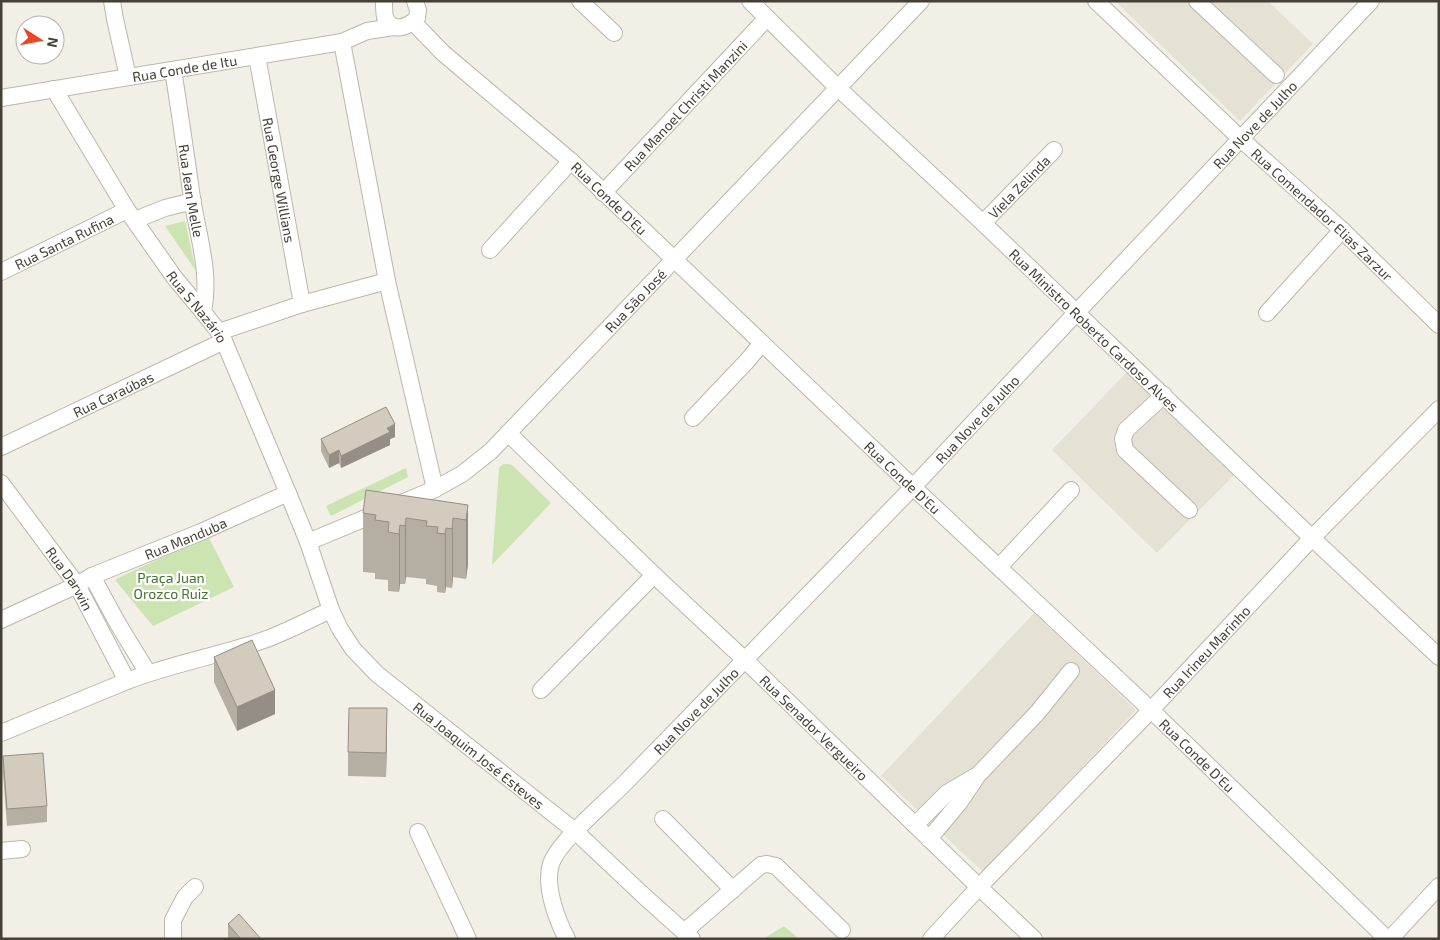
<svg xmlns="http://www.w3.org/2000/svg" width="1440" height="940" font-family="'Exo 2',sans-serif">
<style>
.residential{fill:#e6e1d5}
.green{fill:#cce4b2}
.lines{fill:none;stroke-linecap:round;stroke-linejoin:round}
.minor-casing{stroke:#bdb7aa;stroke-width:18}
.minor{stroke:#fff;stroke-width:16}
.wall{fill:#b5afa3}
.shaded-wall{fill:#948e84}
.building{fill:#d3cbbd;stroke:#948e84}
.labels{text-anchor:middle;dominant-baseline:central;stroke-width:4.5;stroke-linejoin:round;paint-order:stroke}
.street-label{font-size:14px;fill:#453f36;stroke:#fff}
.park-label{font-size:14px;fill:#46732d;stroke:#fff}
</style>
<rect width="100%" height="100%" fill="#f2efe7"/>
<path class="residential" d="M1115 1H1268L1313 44 1240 121Z
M1128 371 1234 475 1157 553 1052 450Z
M1034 613 1136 710 983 872 881 776Z"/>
<path class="green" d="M185 221 196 271 165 226Z
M503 464H508L512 465 551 503 492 565 499 468Z
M406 468 408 477 331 516 326 506Z
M208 536 234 587 153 626 116 581V579Z
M784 926 799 939H763Z"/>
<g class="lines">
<g class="minor-casing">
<g id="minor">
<path d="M112 1 115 19 128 77"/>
<path d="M384 1C384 6 384 12 385 17 391 34 409 27 417 18L418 10 415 1"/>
<path d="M580 1 614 33"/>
<path id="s1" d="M750 1 838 88 983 223 1312 538 1439 657"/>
<path id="s2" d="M1096 1 1241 139 1342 230 1439 325"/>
<path d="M1197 1 1276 75"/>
<path id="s3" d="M413 22 443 53 571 161 913 487 1151 710 1387 939"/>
<path d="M342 42 387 281 435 489"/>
<path id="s4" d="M257 56 302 304"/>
<path id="s5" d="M173 70C180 113 186 156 192 198 198 236 211 273 203 312"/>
<path id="s6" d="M54 89 127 210 174 277 203 312 219 332 224 341 288 493 308 542 331 610 340 629 353 649 377 674 575 831 644 896 692 939"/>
<path id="s7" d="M1 98 342 42 367 31 394 27"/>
<path id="s8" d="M603 193 767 18"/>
<path d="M135 220 165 208 193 201"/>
<path id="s9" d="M983 223 1054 150"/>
<path d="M490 250 571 161"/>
<path id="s10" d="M1 272 127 210"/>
<path d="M1267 313 1342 230"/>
<path d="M219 332 302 304 387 281"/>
<path d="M1164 395 1126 430 1123 439 1125 450 1189 510"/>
<path d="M693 418 747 361 762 343"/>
<path id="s11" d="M508 433 654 575 745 660 979 887 1034 939"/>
<path id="s12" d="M1 447 224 341"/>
<path id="s13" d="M1 483 77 585 127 681"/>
<path id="s14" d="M308 542 435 489 462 474 491 451 921 1"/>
<path d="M999 567 1071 490"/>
<path d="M92 576 118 624 148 673"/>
<path id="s15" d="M1 620 77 585 92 576 201 532 288 493"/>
<path d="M541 690 654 575"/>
<path d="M1 733 127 681C171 664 217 656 261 641 285 633 308 620 331 610"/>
<path d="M663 819 733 890"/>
<path d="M915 825 947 793 976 776"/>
<path d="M418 832 468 939"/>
<path d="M929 839 959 803 978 775 1038 712 1071 671"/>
<path d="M1 851 22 849"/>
<path d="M684 932 761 865 767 864 776 866 842 930"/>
<path d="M173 939V920L185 897 195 887"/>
<path id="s16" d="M567 939C557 920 544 886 551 864 558 842 606 802 624 784L913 487 1077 312 1371 1"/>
<path id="s17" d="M931 939 979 887 1151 710 1312 538 1439 409"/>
<path d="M1390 939 1439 886"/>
</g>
</g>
<use href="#minor" class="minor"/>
</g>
<path class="wall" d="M395 437 390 439V445L341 468 339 463 329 468 321 451V439Z
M468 505V564L466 579 453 577 452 588 446 587 445 593 437 592V586L426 584V579L406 577 405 584H400L399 592 388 591V580L375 579V573L363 572V513Z
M214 657 275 714 237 731 214 682Z
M387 733 386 777 348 776V752Z
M3 756 47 806V822L7 826 3 773Z
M228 924 261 939H228Z"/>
<path class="shaded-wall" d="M395 424V437L390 439V445L341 468V456Z
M339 450V463L329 468V455Z
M468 505V564L466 579V520Z
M406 518V577L405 584V526Z
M453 518V577L452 588V529Z
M400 525V584L399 592V534Z
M446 528V587L445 593V534Z
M275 690V714L237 731V707Z
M387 708V733L386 777V753Z"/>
<path class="building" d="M386 407 395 424 387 428 390 432 341 456 339 450 329 455 321 439Z
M366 490 468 505 466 520 453 518 452 529 446 528 445 534 437 533 438 527 426 526 427 521 406 518 405 526 400 525 399 534 388 532 389 522 375 520 376 515 363 513Z
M252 640 275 690 237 707 214 657Z
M349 708H387L386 753 348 752Z
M43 753 47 806 7 809 3 756Z
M239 914 261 939H241L228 924Z"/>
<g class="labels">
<g class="street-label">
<text stroke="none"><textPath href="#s7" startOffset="186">Rua Conde de Itu</textPath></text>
<text stroke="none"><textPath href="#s8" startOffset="120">Rua Manoel Christi Manzini</textPath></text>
<text stroke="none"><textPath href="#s16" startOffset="1100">Rua Nove de Julho</textPath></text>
<text stroke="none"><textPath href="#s4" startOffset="126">Rua George Willians</textPath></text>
<text stroke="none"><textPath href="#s9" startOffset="51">Viela Zelinda</textPath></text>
<text stroke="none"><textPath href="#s5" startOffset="122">Rua Jean Melle</textPath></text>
<text stroke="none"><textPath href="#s3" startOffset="264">Rua Conde D'Eu</textPath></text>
<text stroke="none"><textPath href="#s2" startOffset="311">Rua Comendador Elias Zarzur</textPath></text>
<text stroke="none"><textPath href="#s10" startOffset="70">Rua Santa Rufina</textPath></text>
<text stroke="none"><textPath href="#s14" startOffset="414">Rua São José</textPath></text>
<text stroke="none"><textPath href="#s6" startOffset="261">Rua S Nazário</textPath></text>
<text stroke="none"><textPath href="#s1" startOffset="476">Rua Ministro Roberto Cardoso Alves</textPath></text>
<text stroke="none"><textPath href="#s12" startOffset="124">Rua Caraúbas</textPath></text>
<text stroke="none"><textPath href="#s16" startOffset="695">Rua Nove de Julho</textPath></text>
<text stroke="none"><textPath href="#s3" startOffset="669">Rua Conde D'Eu</textPath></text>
<text stroke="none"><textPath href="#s15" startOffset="202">Rua Manduba</textPath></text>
<text stroke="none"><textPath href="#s13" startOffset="118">Rua Darwin</textPath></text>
<text stroke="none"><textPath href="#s17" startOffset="398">Rua Irineu Marinho</textPath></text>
<text stroke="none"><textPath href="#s16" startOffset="290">Rua Nove de Julho</textPath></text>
<text stroke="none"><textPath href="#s11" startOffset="425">Rua Senador Vergueiro</textPath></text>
<text stroke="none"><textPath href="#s6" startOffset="804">Rua Joaquim José Esteves</textPath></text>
<text stroke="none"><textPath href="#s3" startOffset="1074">Rua Conde D'Eu</textPath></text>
</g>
<g class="park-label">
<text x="171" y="577">Praça Juan<tspan x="171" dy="16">Orozco Ruiz</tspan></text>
</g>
</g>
<rect width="1440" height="940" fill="none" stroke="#453f36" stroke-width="5"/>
<g transform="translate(40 40) rotate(101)"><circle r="24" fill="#ffffff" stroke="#b5b2af"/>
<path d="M0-4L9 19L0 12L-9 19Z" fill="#ec4724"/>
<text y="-8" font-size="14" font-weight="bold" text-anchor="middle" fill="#453f36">N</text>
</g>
</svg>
